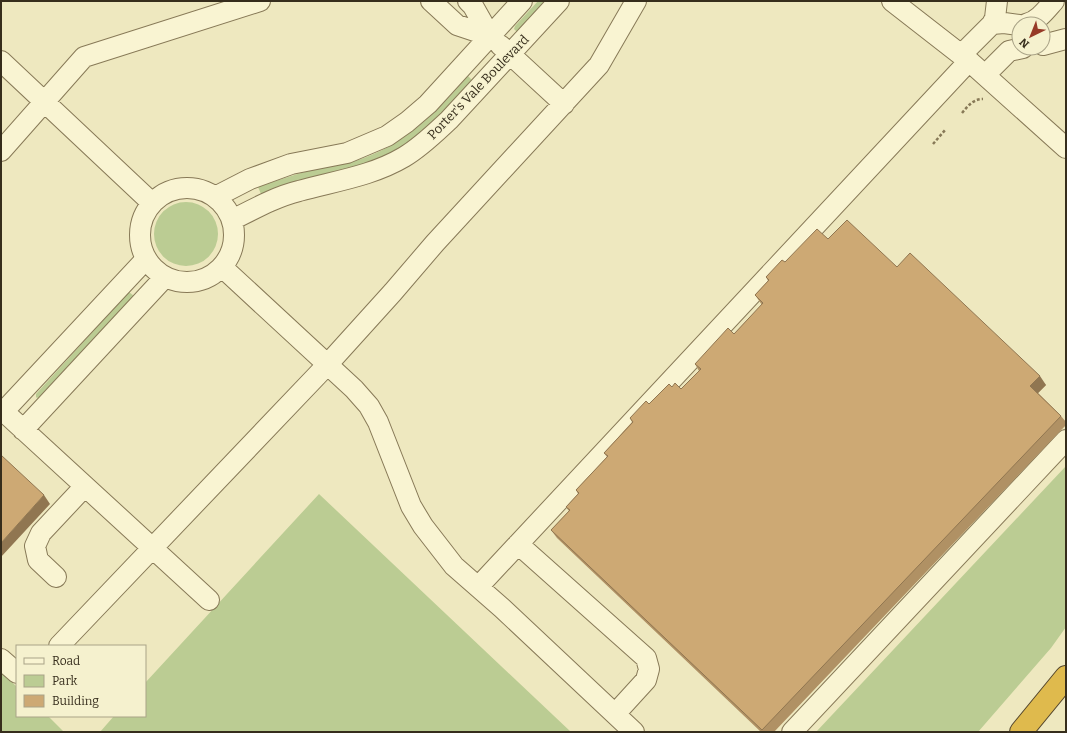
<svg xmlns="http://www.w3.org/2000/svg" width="1067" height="733" font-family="Bitter,serif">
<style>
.green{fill:#bbcc93}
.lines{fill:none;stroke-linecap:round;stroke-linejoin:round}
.minor-casing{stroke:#877957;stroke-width:22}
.highway-casing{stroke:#54462c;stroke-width:24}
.path{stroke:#877957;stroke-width:2.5;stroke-dasharray:3 2;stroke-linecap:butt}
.minor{stroke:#f9f4d2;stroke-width:20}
.highway{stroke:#dfba4d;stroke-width:22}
.wall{fill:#b09164}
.shaded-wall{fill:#907651}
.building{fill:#cda974;stroke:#907651}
.labels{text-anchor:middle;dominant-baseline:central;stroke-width:3;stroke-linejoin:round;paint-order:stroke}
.street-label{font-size:13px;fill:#362d1c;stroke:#f5f1ce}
</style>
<rect width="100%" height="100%" fill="#eee8bf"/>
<path class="green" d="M538 1H547L519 31H516L514 29 515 26Z
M468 76 472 80 449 106 421 133 402 146 385 157 365 165 288 184 261 194 258 187C272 182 287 177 301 173 319 168 337 166 355 161 404 146 435 114 468 76Z
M154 234a32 32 0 1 1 64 0a32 32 0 1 1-64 0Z
M129 292 134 296 39 397 37 398 36 397V394Z
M1066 466V627L1051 648 978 732H816Z
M319 494 571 732H100L114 716H145V683Z
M1 672 17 687V716H48L64 732H1Z"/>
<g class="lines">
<g class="minor-casing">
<path id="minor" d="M431 1 457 25 490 36 473 6 468 1
M892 1 969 61 1066 148
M992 24 995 18 997 1
M1026 24C1038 21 1046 10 1054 1
M500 45 564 104
M1043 45 1066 39
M961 55 992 24 1004 23 1019 25
M1 61 152 203
M985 75 1009 51 1023 48
M1 151 84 57 260 1
M140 235a47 47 0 1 1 94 0a47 47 0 1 1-94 0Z
M215 197 250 179 291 164 347 153 387 136 407 122 428 104 522 1
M232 220C254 209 275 197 299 191 335 181 372 176 404 157 421 147 435 133 449 120L559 1
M222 267 354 389 369 406 378 422 411 506 423 526 454 566 502 608 634 732
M1 409 209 600
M4 411 146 259
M23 430 165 277
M518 544 646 658 649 669 646 680 615 714
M56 577 38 560 35 546 41 533 85 486
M478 587 969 61
M59 646 327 365 393 292 435 243 599 65 636 1
M1 659 17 673
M792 732 1066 440"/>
</g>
<g class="highway-casing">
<path id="highway" d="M1021 732 1066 677"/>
</g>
<path class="path" d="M962 113C968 106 973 99 983 99
M933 144 946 129"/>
<use href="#minor" class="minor"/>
<use href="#highway" class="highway"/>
</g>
<path class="wall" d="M828 239 897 267 1046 385 1038 393 1061 416 1066 422V425L774 732H761L557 538 551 530 569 511 566 507 578 494 576 490 607 457 604 453 632 422 630 418 649 404 672 387 681 389 699 371 695 364 734 334 762 305 755 295 768 281 766 277 785 262Z"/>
<path class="shaded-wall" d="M1040 376 1046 385 1036 395 1030 386Z
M44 495 50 504 1 557V543Z"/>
<path class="building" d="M847 220 897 267 910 253 1040 376 1030 386 1061 416 762 730 551 530 570 510 566 507 579 493 576 490 608 456 604 453 633 422 630 418 646 401 649 404 669 384 672 387 675 383 681 389 701 369 695 364 728 328 734 334 763 303 755 295 769 280 766 277 782 260 785 262 817 229 828 239Z
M1 455 44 495 1 543Z"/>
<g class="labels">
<g class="street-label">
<text transform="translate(478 87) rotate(-46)">Porter's Vale Boulevard</text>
</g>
</g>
<rect width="1067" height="733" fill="none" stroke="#362d1c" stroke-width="4"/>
<rect x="16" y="645" width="130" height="72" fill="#f5f1ce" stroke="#a9a387"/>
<rect x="24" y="658" width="20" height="6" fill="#f9f4d2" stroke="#a9a387"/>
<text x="52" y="665" font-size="12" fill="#362d1c">Road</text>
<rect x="24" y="675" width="20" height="12" fill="#bbcc93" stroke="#a9a387"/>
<text x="52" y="685" font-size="12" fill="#362d1c">Park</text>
<rect x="24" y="695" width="20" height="12" fill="#cda974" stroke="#a9a387"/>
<text x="52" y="705" font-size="12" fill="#362d1c">Building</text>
<g transform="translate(1031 36) rotate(223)"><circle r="19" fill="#f5f1ce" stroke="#a9a387"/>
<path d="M0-3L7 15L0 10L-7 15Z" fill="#963a27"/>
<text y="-6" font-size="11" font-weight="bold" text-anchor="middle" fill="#362d1c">N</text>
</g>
</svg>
